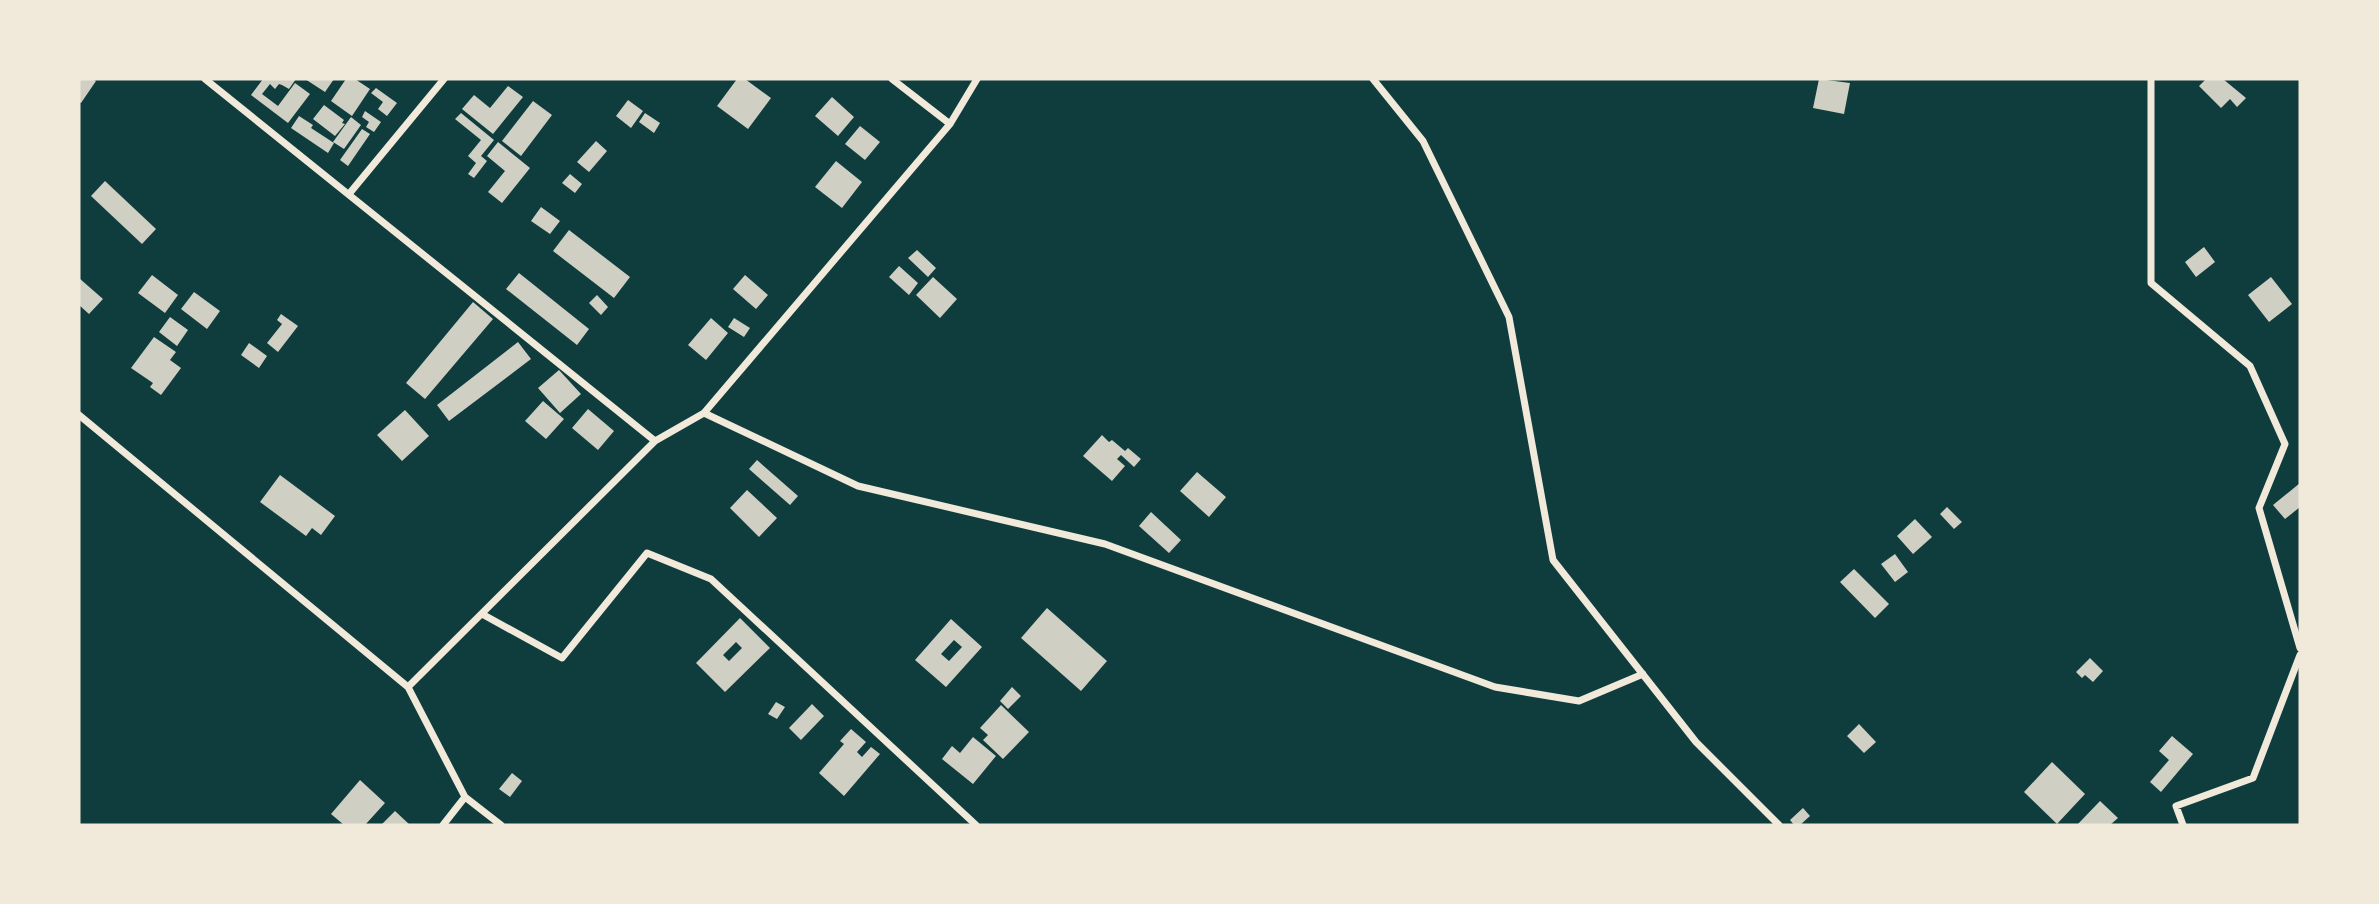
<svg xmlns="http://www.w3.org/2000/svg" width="2379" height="904" font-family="'Public Sans',sans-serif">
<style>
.building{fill:#cfcfc3;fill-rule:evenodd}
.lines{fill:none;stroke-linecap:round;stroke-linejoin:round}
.minor{stroke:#f1e9da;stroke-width:7}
</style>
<rect width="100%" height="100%" fill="#0f3d3e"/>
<path class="building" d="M79 79H93L96 81 81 103 79 102Z
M263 79H296L289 89 282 85 279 84 275 89 270 84 262 94 278 106 295 83 310 94 288 123 251 95Z
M305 79H334L325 92Z
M346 79H355L370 89 352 116 331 101Z
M737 79H745L771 98 748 129 717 106Z
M1819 79 1850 83 1844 114 1813 108Z
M2206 79H2223L2246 98 2237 107 2230 99 2221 108 2199 86Z
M508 86 523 97 493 134 462 109 474 95 490 108Z
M376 88 397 103 387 116 378 109 383 102 371 93Z
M832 97 854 117 838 136 815 116Z
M628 100 643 111 631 128 616 116Z
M533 101 552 115 521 156 502 141Z
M324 105 344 120 342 123 345 124 335 136 313 119Z
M365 111 381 122 374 132 366 127 369 122 362 117Z
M461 113 494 140 481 156 487 161 474 178 468 174 476 163 468 156 481 140 455 119Z
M645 113 660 123 654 133 639 122Z
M299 116 313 125 311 128 334 143 328 153 291 128Z
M351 117 361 125 344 149 333 142Z
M860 126 880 142 865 160 845 144Z
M362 129 370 134 348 166 340 160Z
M596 141 607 151 589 172 577 162Z
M498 142 530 168 502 203 488 192 505 171 487 156Z
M836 161 862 182 842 208 815 187Z
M570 174 582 184 575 193 562 183Z
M105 181 156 229 142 244 91 196Z
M541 207 560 221 550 234 531 221Z
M569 230 630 277 614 298 553 251Z
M2204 247 2215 262 2196 277 2185 262Z
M917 250 936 268 928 277 908 258Z
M899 266 918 283 909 295 889 277Z
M519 273 589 329 577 345 506 289Z
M152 275 178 295 165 313 138 293Z
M745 275 768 295 756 309 733 289Z
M933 277 957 299 940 318 916 295Z
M2271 277 2292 304 2269 322 2248 295Z
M79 278 103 299 89 314 79 305Z
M194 292 220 311 207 329 181 309Z
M597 295 608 307 601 315 589 303Z
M473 302 493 319 425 399 406 383Z
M281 314 298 326 278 352 267 343 282 324 277 320Z
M170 317 188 330 177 346 159 332Z
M711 318 728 333 706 360 688 345Z
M734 318 750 328 744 337 728 327Z
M154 337 176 352 170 360 181 368 161 395 150 387 153 383 131 368Z
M518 342 531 359 449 421 437 405Z
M249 343 267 356 259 368 241 355Z
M559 370 581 394 560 413 538 388Z
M543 401 564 419 546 439 525 421Z
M588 409 614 431 598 450 572 428Z
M405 410 429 436 402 461 377 435Z
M1102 435 1109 442 1112 440 1125 451 1128 448 1141 459 1134 467 1121 455 1117 459 1125 466 1112 481 1083 456Z
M757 460 798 496 790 505 749 469Z
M1197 472 1226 497 1209 517 1180 491Z
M280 475 335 516 321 535 312 528 306 536 260 502Z
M2300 483V507L2285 519 2273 505Z
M747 490 777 518 759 537 730 508Z
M1947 507 1962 522 1954 529 1940 514Z
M1151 512 1181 540 1169 553 1139 526Z
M1915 519 1932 537 1913 554 1897 536Z
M1895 554 1908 572 1895 582 1881 564Z
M1854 569 1889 604 1875 618 1840 582Z
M1047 608 1107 661 1081 691 1021 638Z
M740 618 770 648 725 692 696 663ZM736 642 742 648 729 661 723 655Z
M951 619 982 647 946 687 915 660ZM954 640 962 647 949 661 941 654Z
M2090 658 2103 671 2093 682 2085 675 2082 678 2076 672Z
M1012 687 1021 696 1008 709 1000 701Z
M776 702 785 707 777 719 768 714Z
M812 704 824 716 801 740 789 728Z
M1001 705 1029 732 1003 759 983 740 988 735 980 728Z
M1859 724 1876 742 1864 753 1847 736Z
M851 729 866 742 857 752 862 757 871 747 880 754 844 796 819 773 844 744 840 741Z
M2172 736 2193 754 2161 792 2150 782 2169 760 2159 751Z
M973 737 996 756 973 784 942 759 952 746 960 753Z
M2052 762 2085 794 2057 824 2024 792Z
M512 773 522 781 510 797 499 789Z
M360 780 385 803 365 825H344L331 814Z
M2100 801 2118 818 2110 825H2077Z
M1803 808 1810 816 1800 825H1794L1790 820Z
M395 811 410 825H381Z"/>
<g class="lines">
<path class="minor" d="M1373 79 1423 141 1509 317 1553 560 1696 742 1779 825
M2151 79V283L2250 366 2285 444 2259 508 2300 648
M950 124 977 79
M349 194 444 79
M704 413 858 486 1105 544 1495 687 1579 701 1643 674
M79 415 408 687 655 441 205 79
M655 441 704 413 950 124 892 79
M482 614 562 658 647 553 711 579 976 825
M408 687 465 797 443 825
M465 797 501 825
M2183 825 2176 806 2253 778 2300 655"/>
</g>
<rect width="2379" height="904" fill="none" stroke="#f1e9da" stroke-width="161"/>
</svg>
